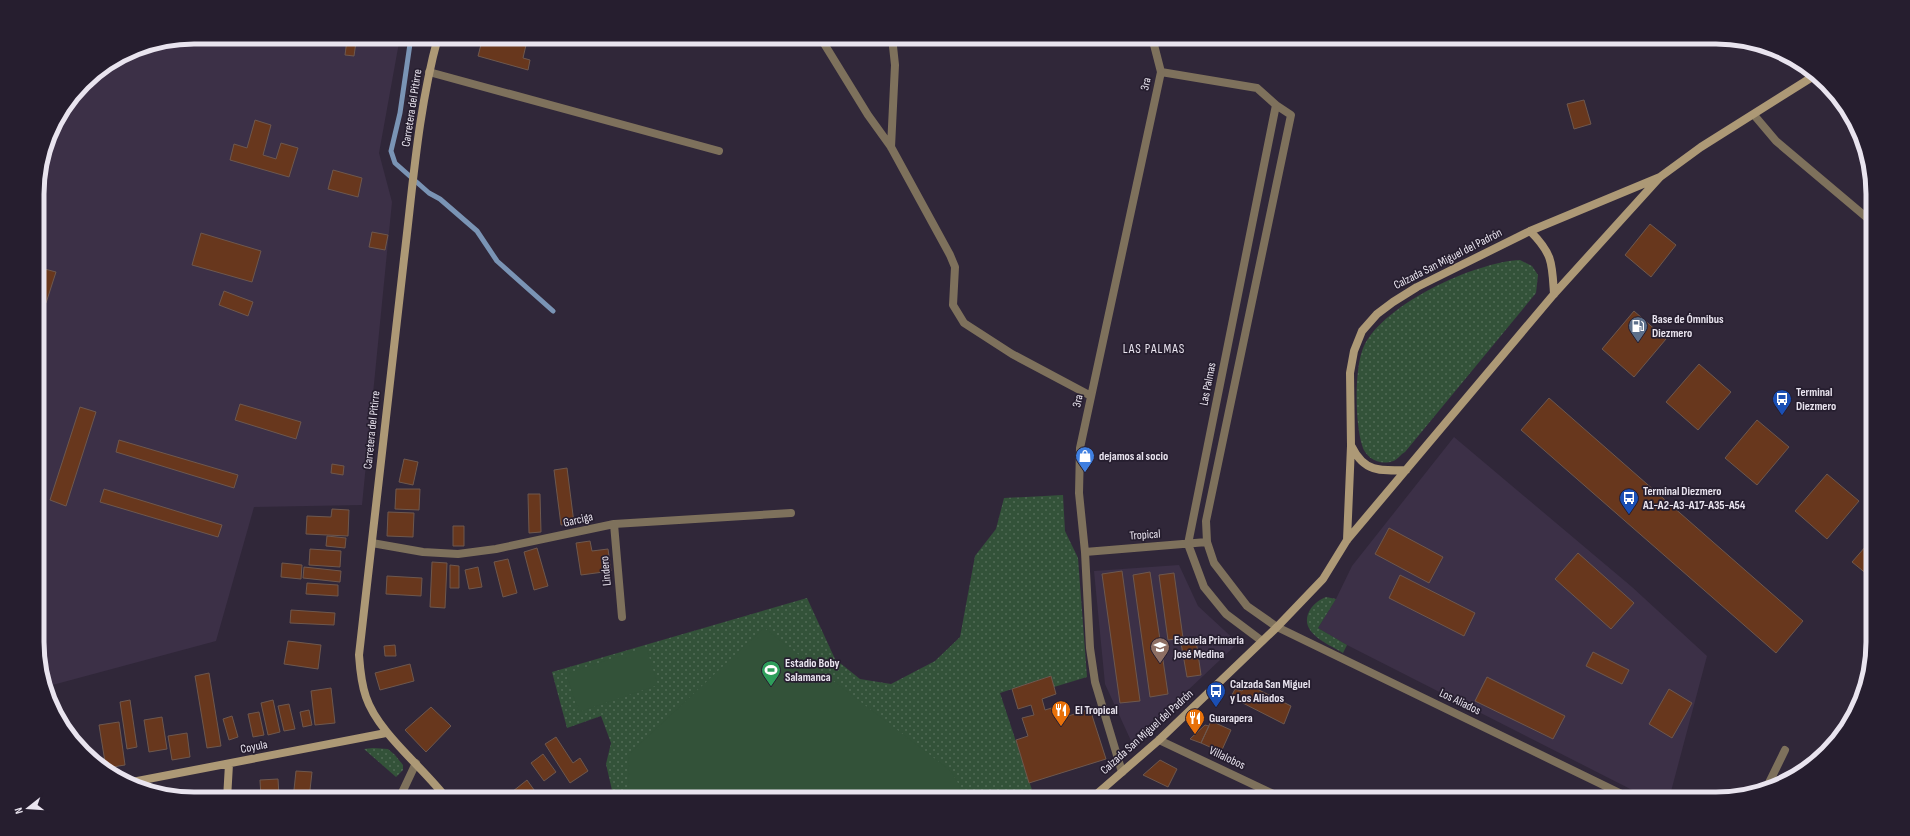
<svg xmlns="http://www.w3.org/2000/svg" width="1910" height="836" font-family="'Sofia Sans Condensed',sans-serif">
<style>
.built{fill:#3c3047}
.grass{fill:url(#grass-dots)}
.pitch{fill:#335239}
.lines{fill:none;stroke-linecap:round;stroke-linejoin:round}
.stream{stroke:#7a94b5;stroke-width:5}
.building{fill:#68371d;stroke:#6e584e}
.street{stroke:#7e715c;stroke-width:8}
.secondary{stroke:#ad9976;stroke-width:8}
.labels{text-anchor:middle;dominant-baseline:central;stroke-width:3.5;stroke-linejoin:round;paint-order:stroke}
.street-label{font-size:12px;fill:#e9e4ef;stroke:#261e2f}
.poi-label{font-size:12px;font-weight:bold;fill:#e9e4ef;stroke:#261e2f;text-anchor:start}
.neighbourhood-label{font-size:13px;letter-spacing:1px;fill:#e9e4ef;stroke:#261e2f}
.rim{fill:none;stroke:#e9e4ef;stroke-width:5}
</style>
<defs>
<pattern id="grass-dots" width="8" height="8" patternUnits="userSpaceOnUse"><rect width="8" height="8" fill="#335239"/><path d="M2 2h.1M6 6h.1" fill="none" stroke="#516b56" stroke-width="1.8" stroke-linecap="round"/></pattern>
</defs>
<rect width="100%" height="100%" fill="#302739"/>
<path class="built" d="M194 37H400L379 153 392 202 362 505 254 507 216 641 45 687 38 663 37 183 53 124 90 76 134 49Z
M1454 437 1632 587 1707 656 1669 799H1650L1347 645 1318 628 1336 599 1352 566Z
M1179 565 1198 606 1238 643 1132 743 1105 684 1094 571Z"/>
<path class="grass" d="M1520 260 1532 266 1538 275 1536 293 1405 452C1401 454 1397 460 1393 461 1380 466 1365 458 1362 445 1355 423 1354 367 1364 346 1384 304 1475 262 1520 260Z
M1063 495 1065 531 1078 558 1087 677 1054 687 1051 676 1000 693 1035 799H614L606 764 611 743 601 716 567 728 552 672 807 598 835 659 860 679 891 684 935 661 960 637 975 556 996 529 1004 498Z
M1326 597 1336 599 1318 628 1347 645 1343 653C1329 644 1301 634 1308 614 1312 605 1317 601 1326 597Z
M373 748 388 749 395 755 403 765V770L396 777 364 749Z"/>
<path class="pitch" d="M764 628 951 771 959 785 961 799H628L629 754Z
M646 647 658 685 579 712 566 674Z"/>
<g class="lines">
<path class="stream" d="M411 37 400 113 391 151 395 163 429 193 440 199 477 231 497 261 553 311"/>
</g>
<path class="building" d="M483 37H494L526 45 523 58 530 60 528 70 478 56Z
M347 40 356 42 354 56 345 55Z
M1584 100 1591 124 1574 129 1567 104Z
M255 120 271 125 263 155 276 159 281 143 298 148 289 177 230 160 234 144 247 148Z
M333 170 362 178 358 197 328 189Z
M1650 224 1676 245 1651 277 1625 255Z
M372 232 388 235 385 250 369 247Z
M201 233 261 251 252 282 192 265Z
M41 268 56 272 46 303 38 300V281Z
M224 291 253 302 248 316 219 305Z
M1634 311 1666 339 1634 377 1602 349Z
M1699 364 1731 392 1698 430 1666 402Z
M1549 398 1803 621 1776 653 1521 430Z
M240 404 301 422 296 439 235 420Z
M80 407 96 412 66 506 50 500Z
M1757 420 1789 447 1757 485 1725 458Z
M119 440 238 475 234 488 116 452Z
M404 459 418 462 413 485 399 482Z
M332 464 344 466 343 475 331 473Z
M567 468 574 523 561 525 554 470Z
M1827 474 1859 501 1827 539 1795 511Z
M104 489 222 525 218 537 100 502Z
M396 489H420L419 510 395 509Z
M528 494H540L541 532 529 533Z
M332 509 349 510 348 536 306 534 307 516 331 517Z
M388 512 414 513 413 537 387 536Z
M453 526H464V546H453Z
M1389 528 1443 557 1429 583 1375 554Z
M327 536 346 538 345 548 326 546Z
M1873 538V579L1852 562Z
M590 541 592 551 608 549 611 571 581 575 576 543Z
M537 548 548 586 534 590 524 552Z
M310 549 341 551 340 567 309 565Z
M1578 553 1634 603 1611 629 1555 579Z
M508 559 517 593 503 597 494 562Z
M432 562 447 563 445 608 430 607Z
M282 563 302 565 301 579 281 577Z
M450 565 459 566V588H450Z
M304 567 341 571 340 582 303 578Z
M478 567 482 587 469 589 465 570Z
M1122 571 1140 701 1120 703 1102 574Z
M1150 572 1168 694 1150 697 1133 575Z
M1174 573 1183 638 1168 640 1159 575Z
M1400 575 1475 613 1464 636 1389 598Z
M387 576 422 578 421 596 386 594Z
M307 583 338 585V596L306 594Z
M291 610 335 613 334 625 290 623Z
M1196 640 1201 675 1187 677 1181 643Z
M288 641 321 645 318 669 284 664Z
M395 645 396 656H385L384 646Z
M1593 652 1629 670 1622 684 1586 666Z
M410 664 414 681 380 690 375 673Z
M209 673 221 746 207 748 195 676Z
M1051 676 1056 694 1042 699 1045 710 1055 707 1059 719 1090 709 1106 759 1029 783 1016 740 1028 736 1022 718 1034 715 1031 705 1018 709 1012 689Z
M1487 677 1565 716 1553 739 1475 701Z
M1247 684 1291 706 1284 724 1231 697 1235 689 1242 691Z
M331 688 335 723 315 725 311 691Z
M1669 689 1692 703 1672 738 1649 724Z
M130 700 137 747 127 749 120 702Z
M273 700 280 732 268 735 261 703Z
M289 704 295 729 284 731 278 706Z
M431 707 451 726 426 752 405 730Z
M309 710 312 725 303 727 300 712Z
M259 712 264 735 253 737 248 714Z
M232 716 238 737 229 740 223 719Z
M162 717 167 749 149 752 144 720Z
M1211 721 1231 730 1221 752 1201 743Z
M119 722 125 765 106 768 99 725Z
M1205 725 1209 726 1201 743 1190 739Z
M187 733 190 757 172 760 168 736Z
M556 737 573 763 580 758 588 771 570 783 545 744Z
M543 754 556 772 544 781 531 763Z
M1160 760 1177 769 1168 787 1143 775Z
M296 771 312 772 309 799H293Z
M278 779 279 796 261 797 260 780Z
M527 780 537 794 530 799H503Z"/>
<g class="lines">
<path class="street" d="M820 37 868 115 891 147 950 255 955 267 953 305 964 323 1012 354 1091 396
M429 72 719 151
M1161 72 1257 88 1276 105
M1754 115 1776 141 1872 222
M891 147 895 65 892 37
M614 524 622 617
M372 543 423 552 458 554 496 549 614 524 791 513
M1085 552 1207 542
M1262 641 1226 614 1204 587 1188 544 1276 105 1291 115 1206 521 1207 542 1214 563 1247 606 1277 627 1632 799
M1159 740 1284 799
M1122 772 1095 682 1090 648 1085 552 1079 493 1080 448 1161 72 1152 37
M1765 791 1785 750
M399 799 416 763"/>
<path class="secondary" d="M438 37C418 110 413 185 404 259 388 391 375 523 359 655 360 669 361 683 366 697 378 733 424 768 447 799
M1530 231C1553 254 1552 263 1554 294
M1352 447C1364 472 1380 471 1406 470
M1347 540 1351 446 1350 373 1354 351 1362 331 1377 314 1393 302 1417 287 1530 231 1660 177 1701 147 1817 74
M127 783 386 733
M227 799 229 764
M1091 799 1159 740 1277 627 1323 579 1347 540 1554 294 1660 177"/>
</g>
<defs>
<g id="fuel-pin" transform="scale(1)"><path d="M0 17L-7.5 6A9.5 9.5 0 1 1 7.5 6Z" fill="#5c6f8a" stroke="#261e2f"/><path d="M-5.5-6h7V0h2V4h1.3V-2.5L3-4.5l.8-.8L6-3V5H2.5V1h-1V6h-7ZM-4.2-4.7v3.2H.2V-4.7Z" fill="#fff"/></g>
<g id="bus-pin" transform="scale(1)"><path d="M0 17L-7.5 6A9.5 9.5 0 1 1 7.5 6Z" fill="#1a4fb4" stroke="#261e2f"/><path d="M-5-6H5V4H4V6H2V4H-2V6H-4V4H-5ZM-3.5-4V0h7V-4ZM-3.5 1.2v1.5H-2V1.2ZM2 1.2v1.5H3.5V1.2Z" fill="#fff"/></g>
<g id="shop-pin" transform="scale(1)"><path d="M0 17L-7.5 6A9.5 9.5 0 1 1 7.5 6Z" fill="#3f7fe0" stroke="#261e2f"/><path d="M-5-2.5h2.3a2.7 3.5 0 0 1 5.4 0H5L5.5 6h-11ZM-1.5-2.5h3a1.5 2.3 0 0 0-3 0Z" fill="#fff"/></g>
<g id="school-pin" transform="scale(1)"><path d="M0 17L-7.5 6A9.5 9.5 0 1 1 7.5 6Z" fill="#8d6e63" stroke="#261e2f"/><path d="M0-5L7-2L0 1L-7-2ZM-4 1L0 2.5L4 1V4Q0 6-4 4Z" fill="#fff"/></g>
<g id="stadium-pin" transform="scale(1)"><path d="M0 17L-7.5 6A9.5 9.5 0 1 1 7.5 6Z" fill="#2e9e5b" stroke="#261e2f"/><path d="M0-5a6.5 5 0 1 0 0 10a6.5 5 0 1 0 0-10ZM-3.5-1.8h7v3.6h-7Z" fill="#fff"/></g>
<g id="restaurant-pin" transform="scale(1)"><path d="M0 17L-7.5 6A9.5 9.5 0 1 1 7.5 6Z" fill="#e8710a" stroke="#261e2f"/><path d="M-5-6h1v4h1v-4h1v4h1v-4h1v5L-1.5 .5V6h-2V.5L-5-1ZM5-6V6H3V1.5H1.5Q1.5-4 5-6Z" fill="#fff"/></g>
</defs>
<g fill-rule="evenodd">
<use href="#fuel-pin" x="1638" y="326"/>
<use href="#bus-pin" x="1782" y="399"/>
<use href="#shop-pin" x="1085" y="456"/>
<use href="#bus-pin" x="1629" y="498"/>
<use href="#school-pin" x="1160" y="647"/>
<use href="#stadium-pin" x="771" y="670"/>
<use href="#bus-pin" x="1216" y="691"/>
<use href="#restaurant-pin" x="1061" y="710"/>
<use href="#restaurant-pin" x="1195" y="718"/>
</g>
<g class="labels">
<g class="street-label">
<text transform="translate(1146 84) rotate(-78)">3ra</text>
<text transform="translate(412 108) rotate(-81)">Carretera del Pitirre</text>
<text transform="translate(1448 259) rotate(-27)">Calzada San Miguel del Padrón</text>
<text transform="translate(1208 384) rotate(-79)">Las Palmas</text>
<text transform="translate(1078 401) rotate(-78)">3ra</text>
<text transform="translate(372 430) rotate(-84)">Carretera del Pitirre</text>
<text transform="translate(578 520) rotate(-13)">Garciga</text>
<text transform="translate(1145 535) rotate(-4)">Tropical</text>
<text transform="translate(606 571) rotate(-95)">Lindero</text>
<text transform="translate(1460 702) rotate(26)">Los Aliados</text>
<text transform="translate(1147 732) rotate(-42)">Calzada San Miguel del Padrón</text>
<text transform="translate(254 747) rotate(-11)">Coyula</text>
<text transform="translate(1227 758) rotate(25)">Villalobos</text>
</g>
<g class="poi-label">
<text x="1652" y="319">Base de Ómnibus<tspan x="1652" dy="14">Diezmero</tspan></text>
<text x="1796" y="392">Terminal<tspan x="1796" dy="14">Diezmero</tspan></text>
<text x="1099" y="456">dejamos al socio</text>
<text x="1643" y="491">Terminal Diezmero<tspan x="1643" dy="14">A1-A2-A3-A17-A35-A54</tspan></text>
<text x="1174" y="640">Escuela Primaria<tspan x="1174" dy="14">José Medina</tspan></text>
<text x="785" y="663">Estadio Boby<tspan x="785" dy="14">Salamanca</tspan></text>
<text x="1230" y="684">Calzada San Miguel<tspan x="1230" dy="14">y Los Aliados</tspan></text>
<text x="1075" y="710">El Tropical</text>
<text x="1209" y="718">Guarapera</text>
</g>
<g class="neighbourhood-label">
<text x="1154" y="349">LAS PALMAS</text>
</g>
</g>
<path d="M0 0H1910V836H0ZM194 44H1716A150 150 0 0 1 1866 194V642A150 150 0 0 1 1716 792H194A150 150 0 0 1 44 642V194A150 150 0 0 1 194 44Z" fill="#261e2f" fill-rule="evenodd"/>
<path class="rim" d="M194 44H1716A150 150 0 0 1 1866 194V642A150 150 0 0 1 1716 792H194A150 150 0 0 1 44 642V194A150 150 0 0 1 194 44Z"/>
<g transform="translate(28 808) rotate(253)" stroke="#261e2f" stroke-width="3" paint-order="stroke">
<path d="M0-3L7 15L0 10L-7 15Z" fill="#e9e4ef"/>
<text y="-6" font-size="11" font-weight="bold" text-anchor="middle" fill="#e9e4ef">N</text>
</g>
</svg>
